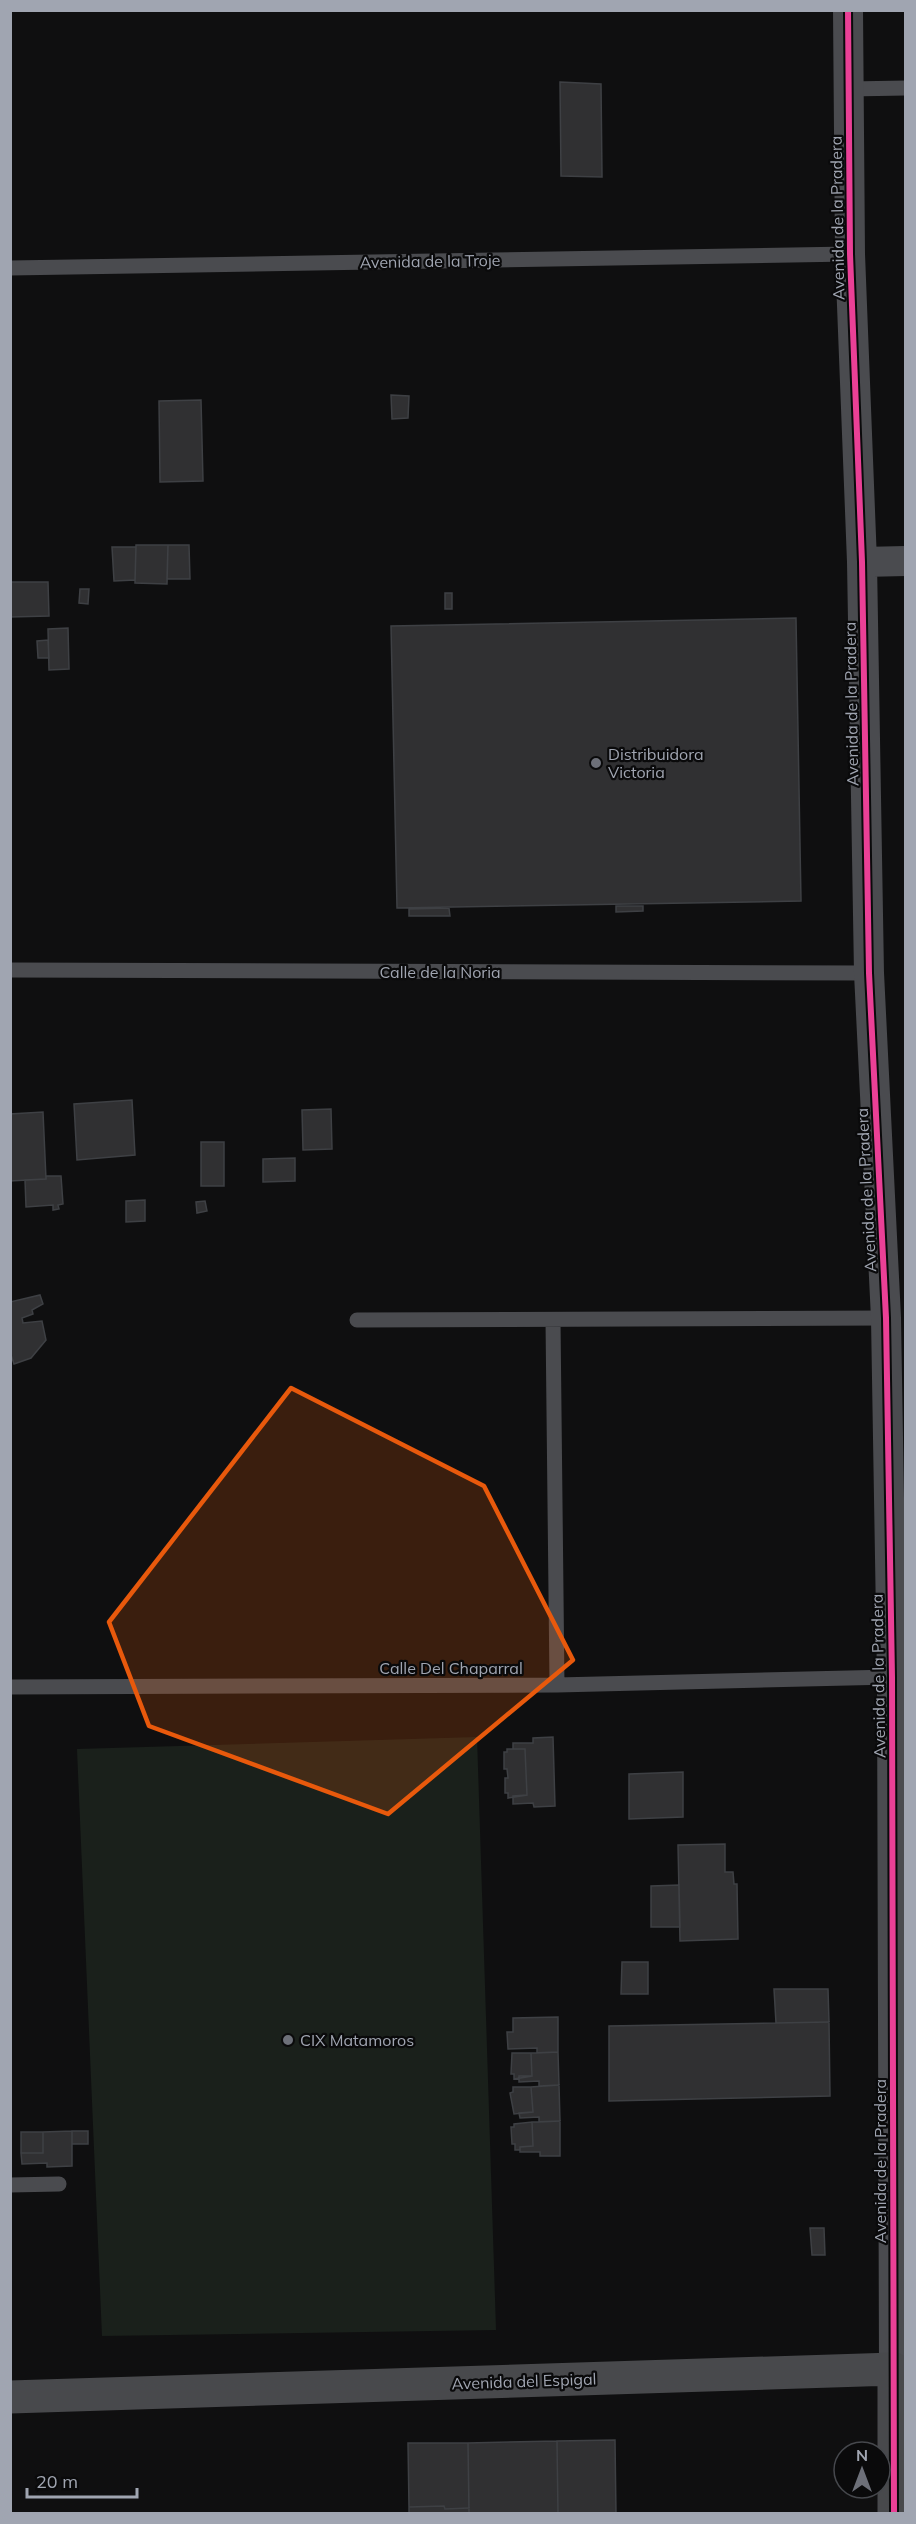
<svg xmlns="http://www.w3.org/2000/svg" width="916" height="2524" font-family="Mulish,sans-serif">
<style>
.green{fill:#1a201b}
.building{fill:#303032;stroke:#3e4044;stroke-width:1.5}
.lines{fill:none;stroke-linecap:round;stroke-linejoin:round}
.lane{stroke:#4a4b4f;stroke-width:15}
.street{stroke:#4a4b4f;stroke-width:30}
.secondary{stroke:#48494c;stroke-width:33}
.cycleway-casing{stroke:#0a0a0b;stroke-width:10}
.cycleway{stroke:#ea4096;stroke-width:6}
.marked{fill:#e8590c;fill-opacity:0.2;stroke:#e8590c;stroke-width:4.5;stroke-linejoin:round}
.poi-dot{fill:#6d7079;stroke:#0a0a0b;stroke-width:2}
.labels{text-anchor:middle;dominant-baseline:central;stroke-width:4.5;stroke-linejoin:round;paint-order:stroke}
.street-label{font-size:16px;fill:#a0a5b1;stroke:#0a0a0b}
.poi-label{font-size:16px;fill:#a0a5b1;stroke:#0a0a0b;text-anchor:start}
</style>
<rect width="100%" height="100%" fill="#0f0f10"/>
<path class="green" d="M477 1737 496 2330 102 2336 77 1749Z"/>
<path class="building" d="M560 82 601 84 602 177 561 176Z
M391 395 409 396 408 418 392 419Z
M201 400 203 481 160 482 159 401Z
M136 545H168L167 584 135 583Z
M168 545H189L190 579H167Z
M112 547H136L135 580 114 581Z
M10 582H48L49 616 10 617Z
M80 589H89L88 604 79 603Z
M445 593H452V609H445Z
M796 618 801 901 397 908 391 626Z
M68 628 69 669 49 670 48 629Z
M48 640 49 658H38L37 641Z
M616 906H643V911L616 912Z
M449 908 450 916H409V909Z
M132 1100 135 1155 77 1160 74 1104Z
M331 1109 332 1149 303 1150 302 1110Z
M43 1112 46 1179 10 1181V1114Z
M201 1142H224V1186H201Z
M295 1158V1181L263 1182V1159Z
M46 1176H61L63 1204 58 1205 59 1209 53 1210V1205L26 1207 25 1180 46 1179Z
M145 1200V1221L126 1222V1201Z
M205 1201 207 1211 197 1213 196 1202Z
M40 1295 43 1304 32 1310 33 1314 22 1318 23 1323 42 1321 46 1340 31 1358 14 1364 10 1352V1302Z
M553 1737 555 1806 534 1807 533 1803 513 1804V1796L527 1795 525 1749H513V1743H533V1738Z
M507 1749H525L527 1795 508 1798V1793H505V1778H508L507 1769H504V1752H507Z
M683 1772V1817L629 1819V1774Z
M725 1844V1872H733L734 1884H737L738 1939 680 1941 678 1845Z
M679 1885 680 1927H651V1886Z
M622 1962H648V1994H621Z
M774 1989H828L829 2022 776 2023Z
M558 2017V2052L537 2053V2048L508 2049 507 2032H513V2018Z
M829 2022 830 2096 609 2101V2026Z
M558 2052 559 2085 539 2086V2081L519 2082V2076H532L531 2053Z
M512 2053H531L532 2076 514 2079V2074H511Z
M559 2085 560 2121 539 2122V2117L520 2118 519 2113 533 2112 531 2087Z
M513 2087H531L533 2112 514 2114 510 2093 513 2092Z
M560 2121V2156H540V2152H520V2147L533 2146 532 2122Z
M532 2122 533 2146 520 2147V2150H515V2144H512L511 2127H514V2124Z
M72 2131V2166L47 2167V2163L22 2164 21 2153H43V2132Z
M72 2131H88V2144H72Z
M21 2132H43V2153H21Z
M810 2228H824L825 2255H812Z
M615 2440 616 2514H558L557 2441Z
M557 2441 558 2514H469L468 2443Z
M408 2443H468L469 2508 445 2509 444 2506 409 2507Z
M444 2506 445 2509 469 2508V2514H409V2507Z"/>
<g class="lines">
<path class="lane" d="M849 89 906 88
M10 268 850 254
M10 970 869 973
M357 1320 886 1318
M553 1320 557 1685
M10 1687 557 1685 892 1677
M10 2185 59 2184"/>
<path class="street" d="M848 10 850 254 862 562 869 973 886 1318 892 1677 894 2369
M862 562 906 561"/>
<path class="secondary" d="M10 2397 894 2369V2514"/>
<g class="cycleway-casing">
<path id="cycleway" d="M848 10 850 254 862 562 869 973 886 1318 892 1677 894 2514"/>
</g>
<use href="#cycleway" class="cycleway"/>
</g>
<path class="marked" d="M291 1388 484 1486 573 1660 388 1814 149 1726 109 1622Z"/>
<g class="poi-dot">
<circle cx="596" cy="763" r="6"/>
<circle cx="288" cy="2040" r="6"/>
</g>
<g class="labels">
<g class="street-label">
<text transform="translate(837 218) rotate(-91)">Avenida de la Pradera</text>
<text transform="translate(430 261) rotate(-1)">Avenida de la Troje</text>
<text transform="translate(851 704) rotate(-91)">Avenida de la Pradera</text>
<text x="440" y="972">Calle de la Noria</text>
<text transform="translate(866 1190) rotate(-93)">Avenida de la Pradera</text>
<text x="451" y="1668">Calle Del Chaparral</text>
<text transform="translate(878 1676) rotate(-91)">Avenida de la Pradera</text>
<text transform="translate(880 2161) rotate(-90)">Avenida de la Pradera</text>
<text transform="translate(524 2381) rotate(-2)">Avenida del Espigal</text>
</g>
<g class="poi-label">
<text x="608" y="754">Distribuidora<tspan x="608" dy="18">Victoria</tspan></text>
<text x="300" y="2040">CIX Matamoros</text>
</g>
</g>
<rect width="916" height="2524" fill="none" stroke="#a0a5b1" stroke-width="24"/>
<g transform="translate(862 2470)"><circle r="28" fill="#0a0a0b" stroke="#46484d" stroke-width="1.5"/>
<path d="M0-4.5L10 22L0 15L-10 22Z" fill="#6d7079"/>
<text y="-9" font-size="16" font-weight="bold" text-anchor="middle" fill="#a0a5b1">N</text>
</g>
<path d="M27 2488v9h110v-9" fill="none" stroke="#a0a5b1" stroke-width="3"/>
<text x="36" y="2488" font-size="18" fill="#a0a5b1" stroke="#0a0a0b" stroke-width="4.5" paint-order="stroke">20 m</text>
</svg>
